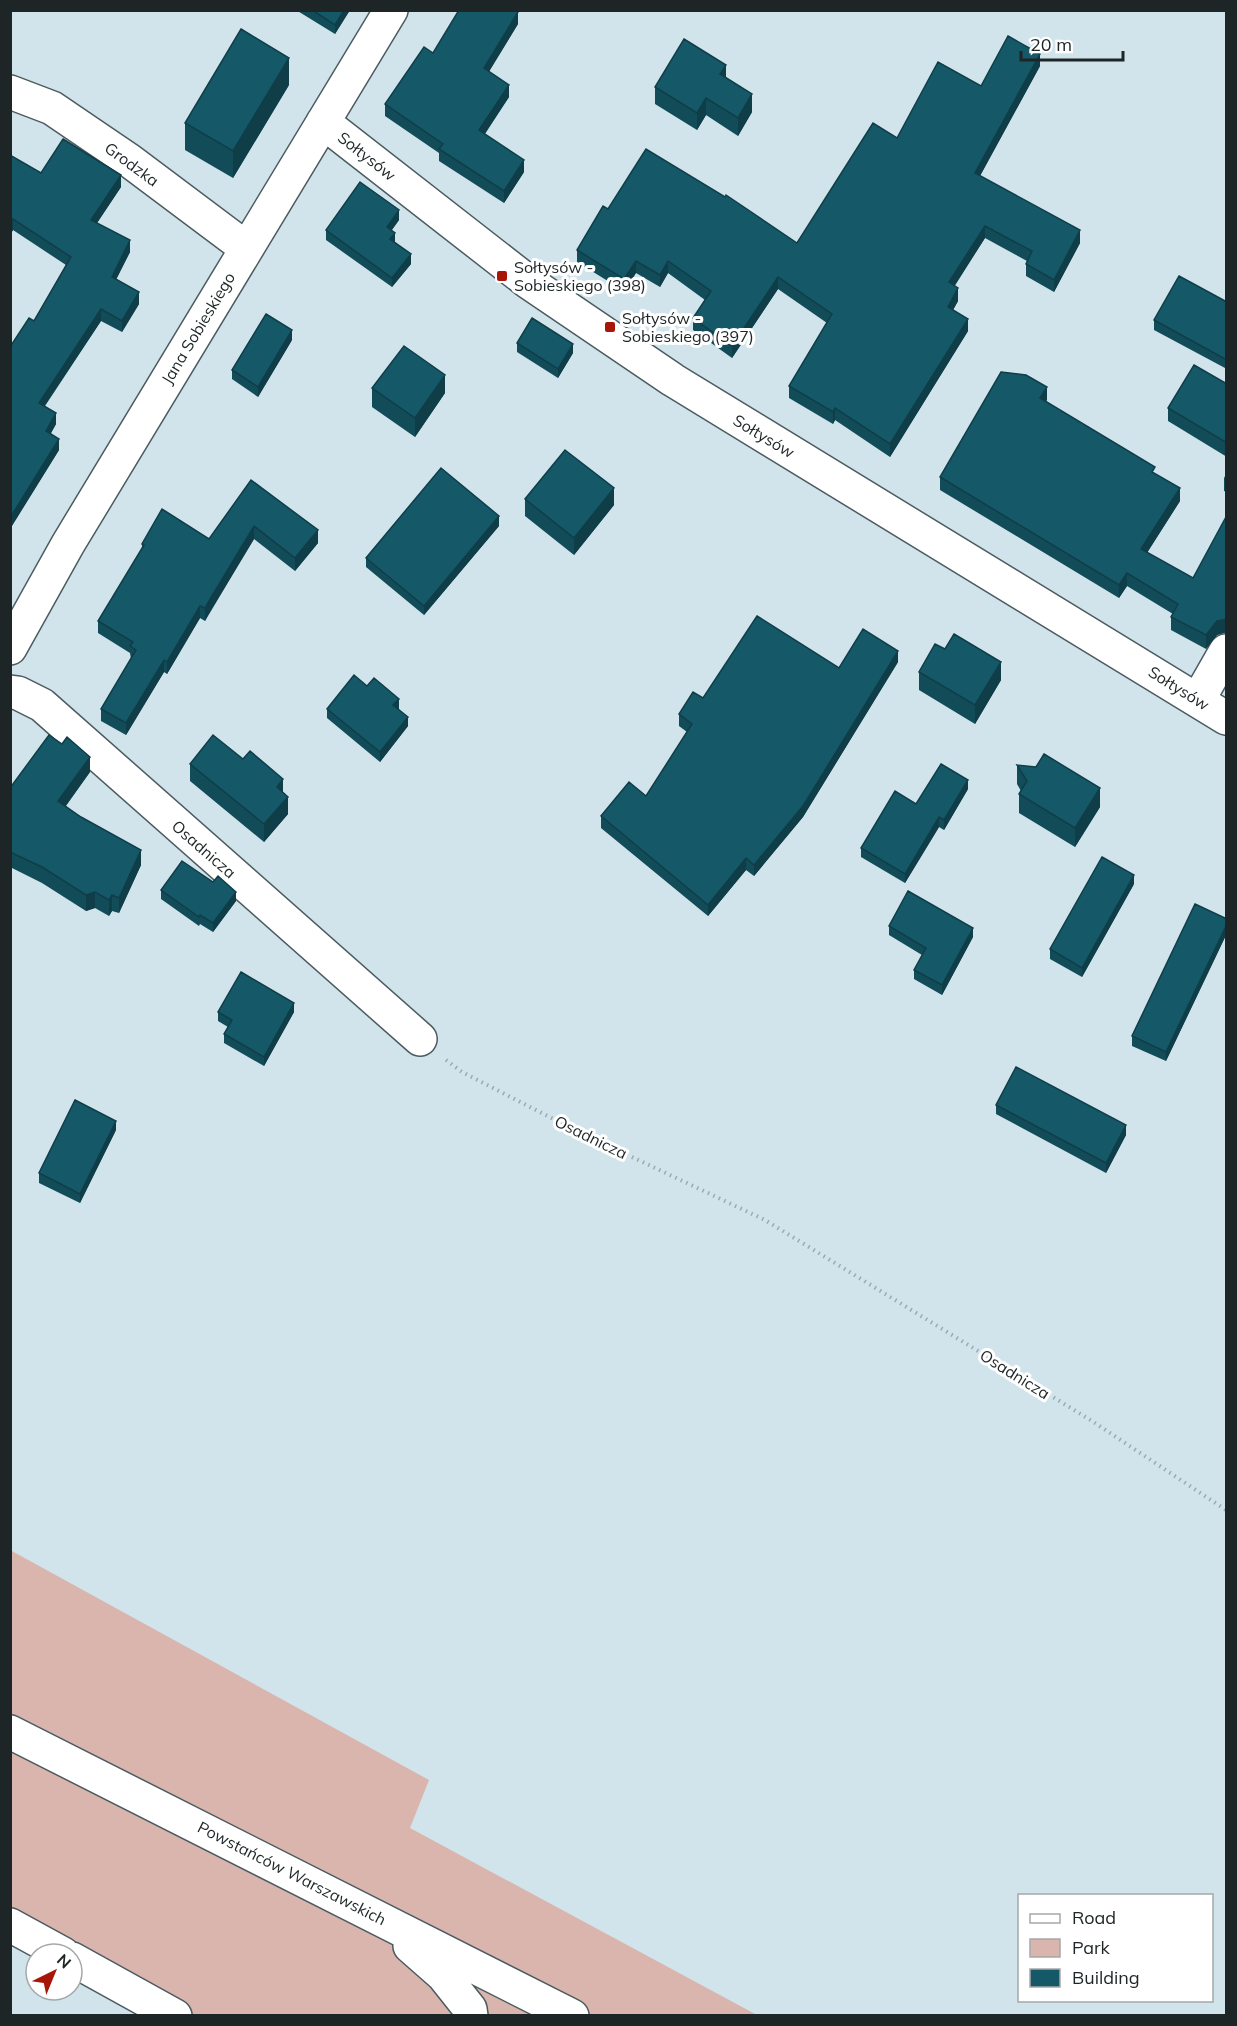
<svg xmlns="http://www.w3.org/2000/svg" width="1237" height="2026" font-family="Mulish,sans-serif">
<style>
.green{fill:#d9b5ae}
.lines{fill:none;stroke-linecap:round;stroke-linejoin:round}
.minor-casing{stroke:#4b5b60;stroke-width:36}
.major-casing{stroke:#4b5b60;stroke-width:36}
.path{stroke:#9baaaf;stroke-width:4;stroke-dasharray:1.5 4.5;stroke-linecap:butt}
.minor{stroke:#fff;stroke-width:33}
.major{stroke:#fff;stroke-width:33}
.wall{fill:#124c59}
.shaded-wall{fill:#0f3e49}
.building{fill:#155868;stroke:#0f3e49;stroke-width:1.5}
.poi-dot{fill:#a81607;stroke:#fff;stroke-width:2}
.labels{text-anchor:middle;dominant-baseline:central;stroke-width:6;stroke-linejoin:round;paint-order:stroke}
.street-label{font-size:16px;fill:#1e2527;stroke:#fff}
.poi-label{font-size:16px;fill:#1e2527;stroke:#fff;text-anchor:start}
</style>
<rect width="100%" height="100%" fill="#d1e4eb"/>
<path class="green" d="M10 1550 429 1780 410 1828 757 2015H175L11 1925Z"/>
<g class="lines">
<g class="minor-casing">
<path id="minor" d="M10 92 52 108 130 161 246 248
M323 122 527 281 673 380 1226 718
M10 648 68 544 391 10
M10 692 18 693 42 705 420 1039
M1198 700 1226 651
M10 1925 63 1954
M72 1959 175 2016"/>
</g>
<g class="major-casing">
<path id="major" d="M10 1732 572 2016
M410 1946 443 1975 470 2009 471 2016"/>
</g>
<path class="path" d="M446 1060 462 1072 575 1130 765 1220 1092 1421 1226 1510"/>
<use href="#minor" class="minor"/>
<use href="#major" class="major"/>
</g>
<path class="wall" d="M296 10H350L335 34Z
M518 24 489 71 509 97 485 134 524 172 504 203 439 161V153L385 116V104L433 53Z
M1040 66 980 176 1080 243 1054 292 1026 276V264L1027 261 985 238 954 286 958 301 953 310 968 331 890 457 835 420 833 424 789 398V386L827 323 778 289 732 358 693 330V318L705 300 668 273 660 287 636 273 624 291 577 262V250L608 209 797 243 897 138 981 86Z
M726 77 752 112 738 136 706 115 697 130 655 104V87Z
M289 85 233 178 185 150V123Z
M10 155 41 173 121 187 97 223 130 252 116 279 139 304 122 332 101 321 45 406 56 424 51 433 59 450 10 529 34 321 66 265 13 230 10 235Z
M399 220 392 230 395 242 411 264 392 287 326 240V230Z
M1227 302V366L1225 368 1154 330V320Z
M292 340 258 397 232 379V370Z
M517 343 573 353 558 378 517 352Z
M1227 384V457L1168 421V408Z
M372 388 445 393 415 437 372 407Z
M1047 400 1046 401 1155 474 1180 501 1147 553 1227 632 1217 635 1206 649 1171 630V617L1173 614 1127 586 1119 598 940 490V477Z
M1227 472V492L1224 491V478Z
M251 480 318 543 295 571 254 539 209 613 205 621 200 618 167 674 164 672 126 735 101 721V709L131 659 130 653 98 633V621L142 549V544L209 539Z
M525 499 614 505 574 555 525 516Z
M499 526 424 615 366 567V558Z
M898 662 803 817 754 876 746 870 708 916 601 828V816L646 796 687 732 679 726V714L703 698 839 668Z
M919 672 1001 680 975 724 919 690Z
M367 686 399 709 408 726 380 762 327 718V709Z
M190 764 283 792 288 814 264 842 190 781Z
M1017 765 1100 807 1075 847 1019 813V794L1021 791 1017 784Z
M90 772 66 806 141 865 119 913 112 911 109 916 95 908 86 911 42 883 10 867V788Z
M968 789 944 830 939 827 905 883 861 857V848L916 804Z
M1134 884 1082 977 1050 959V949Z
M161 890 236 901 213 932 200 924 199 926 161 899Z
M1227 919V933L1166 1061 1132 1046V1036Z
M889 926 973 937 942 995 914 979V970L922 955 889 935Z
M218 1012H294L264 1066 224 1043V1034L228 1027 218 1021Z
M996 1105 1126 1135 1106 1173 996 1114Z
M116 1130 80 1203 39 1183V1173Z"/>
<path class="shaded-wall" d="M344 10H350L335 34V25Z
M518 12V24L484 80V68Z
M1040 54V66L975 185V173Z
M289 58V85L233 178V151Z
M726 65V82L720 74Z
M509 85V97L479 142V130Z
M752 94V112L738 136V118Z
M706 98V115L697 130V113Z
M524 160V172L504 203V191Z
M121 175V187L91 232V220Z
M399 210V220L387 236V227Z
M13 219V230L10 235V223Z
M985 226V238L949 295V282Z
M1080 230V243L1054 292V280Z
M395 233V242L390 239Z
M130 240V252L112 288V277Z
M411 254V264L392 287V278Z
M636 261V273L624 291V279Z
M668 261V273L660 287V275Z
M778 277V289L732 358V346Z
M958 288V301L948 319V307Z
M139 292V304L122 332V321Z
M101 309V321L39 414V403Z
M968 319V331L890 457V444Z
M292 330V340L258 397V387Z
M573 344V353L558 378V369Z
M1227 356V366L1225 368V359Z
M445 375V393L415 437V418Z
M1047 387V400L1040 411V398Z
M835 408V420L833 424V412Z
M56 413V424L46 442V431Z
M59 439V450L10 529V518Z
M614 488V505L574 555V538Z
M1180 488V501L1141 562V549Z
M499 516V526L424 615V606Z
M254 526V539L205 621V608Z
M318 530V543L295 571V558Z
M1127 573V586L1119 598V585Z
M200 606V618L167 674V662Z
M1227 619V632L1217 635 1206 649V635L1217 621Z
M898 651V662L803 817 754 876V865Z
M164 660V672L126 735V723Z
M1001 662V680L975 724V705Z
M399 699V709L393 715V705Z
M408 717V726L380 762V752Z
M90 757V772L58 816V801Z
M283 779V796L277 787Z
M968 780V789L944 830V820Z
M1100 788V807L1075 847V828Z
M288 797V814L264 842V824Z
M939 817V827L905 883V874Z
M141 850V865L119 913V898Z
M746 858V870L708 916V905Z
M1134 875V884L1082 977V968Z
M95 892V908L86 911V895Z
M236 892V901L213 932V923Z
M112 895V911L109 916V900Z
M1227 924V933L1166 1061V1052Z
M973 928V937L942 995V985Z
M294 1003V1012L264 1066V1057Z
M116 1121V1130L80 1203V1194Z
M1126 1125V1135L1106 1173V1163Z"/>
<path class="building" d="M312 10H344L335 25Z
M459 10H515L518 12 484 68 509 85 479 130 524 160 504 191 439 149 443 144 385 104 424 47 433 53Z
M241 29 289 58 233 151 185 123Z
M1008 36 1040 54 975 173 1080 230 1054 280 1026 264 1032 251 985 226 949 282 958 288 948 307 968 319 890 444 835 408 833 412 789 386 832 314 778 277 732 346 693 318 711 291 668 261 660 275 636 261 624 279 577 250 603 206 608 209 646 149 725 197 726 195 797 243 873 123 897 138 938 62 981 86Z
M684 39 726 65 720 74 752 94 738 118 706 98 697 113 655 87Z
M63 139 121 175 91 220 130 240 112 277 139 292 122 321 101 309 39 403 56 413 46 431 59 439 10 518V347L29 318 34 321 71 257 13 219 10 223V155L41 173Z
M360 182 399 210 387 227 395 233 390 239 411 254 392 278 326 230Z
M1179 276 1227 302V356L1225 359 1154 320Z
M266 314 292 330 258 387 232 370Z
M532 318 573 344 558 369 517 343Z
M404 346 445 375 415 418 372 388Z
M1194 365 1227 384V443L1168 408Z
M1001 372 1026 375 1047 387 1040 398 1155 467 1152 472 1180 488 1141 549 1193 578 1227 515V619L1217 621 1206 635 1171 617 1178 604 1127 573 1119 585 940 477Z
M565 450 614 488 574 538 525 499Z
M441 468 499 516 424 606 366 558Z
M251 480 318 530 295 558 254 526 209 601 205 608 200 606 167 662 164 660 126 723 101 709 136 650 130 646 133 642 98 621 144 545 142 544 162 509 209 539Z
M757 616 839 668 863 629 898 651 803 806 754 865 746 858 708 905 601 816 629 782 646 796 692 724 679 714 693 692 703 698Z
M954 634 1001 662 975 705 919 672 935 644 945 649Z
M354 675 367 686 374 678 399 699 393 705 408 717 380 752 327 709Z
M49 735 62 744 67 737 90 757 58 801 81 817 141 850 119 898 112 895 109 900 95 892 86 895 42 867 10 852V788Z
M213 735 243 759 250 751 283 779 277 787 288 797 264 824 190 764Z
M1044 754 1100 788 1075 828 1019 794 1027 781 1017 765 1036 767Z
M941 764 968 780 944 820 939 817 905 874 861 848 895 791 916 804Z
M1102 857 1134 875 1082 968 1050 949Z
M182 861 213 882 218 876 236 892 213 923 200 915 199 917 161 890Z
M908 891 973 928 942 985 914 970 926 948 889 926Z
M1195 904 1227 919V924L1166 1052 1132 1036Z
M241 972 294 1003 264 1057 224 1034 232 1020 218 1012Z
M1016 1067 1126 1125 1106 1163 996 1105Z
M75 1100 116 1121 80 1194 39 1173Z"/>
<g class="poi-dot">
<rect x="496" y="270" width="12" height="12" rx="3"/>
<rect x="604" y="321" width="12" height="12" rx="3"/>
</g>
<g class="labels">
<g class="street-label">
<text transform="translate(367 156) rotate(38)">Sołtysów</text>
<text transform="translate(132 164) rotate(36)">Grodzka</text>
<text transform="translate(198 328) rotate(-59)">Jana Sobieskiego</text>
<text transform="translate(764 436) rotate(31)">Sołtysów</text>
<text transform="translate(1179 688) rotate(32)">Sołtysów</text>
<text transform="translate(204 849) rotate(41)">Osadnicza</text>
<text transform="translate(591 1137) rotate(26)">Osadnicza</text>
<text transform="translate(1015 1374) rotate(32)">Osadnicza</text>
<text transform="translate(292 1873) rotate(27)">Powstańców Warszawskich</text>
</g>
<g class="poi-label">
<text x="514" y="267">Sołtysów -<tspan x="514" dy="18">Sobieskiego (398)</tspan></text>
<text x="622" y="318">Sołtysów -<tspan x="622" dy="18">Sobieskiego (397)</tspan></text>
</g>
</g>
<rect width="1237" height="2026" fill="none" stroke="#1e2527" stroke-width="24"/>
<rect x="1018" y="1894" width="195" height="108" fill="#ffffff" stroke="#a5a8a9" stroke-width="1.5"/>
<rect x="1030" y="1914" width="30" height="9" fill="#ffffff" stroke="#a5a8a9" stroke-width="1.5"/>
<text x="1072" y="1924" font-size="18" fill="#1e2527">Road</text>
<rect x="1030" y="1939" width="30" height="18" fill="#d9b5ae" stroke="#a5a8a9" stroke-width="1.5"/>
<text x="1072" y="1954" font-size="18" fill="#1e2527">Park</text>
<rect x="1030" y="1969" width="30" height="18" fill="#155868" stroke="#a5a8a9" stroke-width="1.5"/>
<text x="1072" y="1984" font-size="18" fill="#1e2527">Building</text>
<g transform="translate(54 1972) rotate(43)"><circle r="28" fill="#ffffff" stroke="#a5a8a9" stroke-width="1.5"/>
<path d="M0-4.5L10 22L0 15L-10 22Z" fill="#a81607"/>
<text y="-9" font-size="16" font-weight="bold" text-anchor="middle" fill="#1e2527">N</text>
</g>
<path d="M1021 51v9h102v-9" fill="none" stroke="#1e2527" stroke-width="3"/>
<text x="1030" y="51" font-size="18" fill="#1e2527" stroke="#ffffff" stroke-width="4.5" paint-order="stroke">20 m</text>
</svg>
